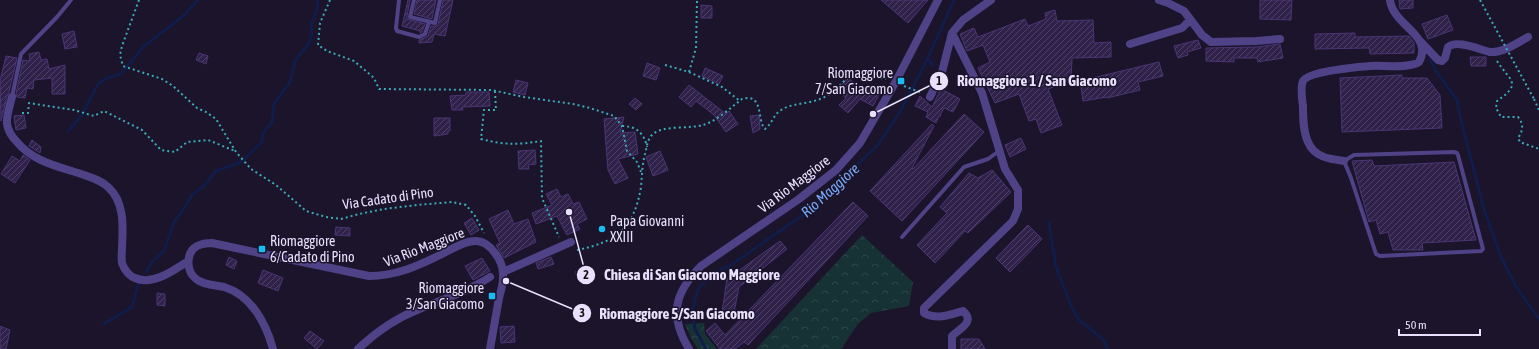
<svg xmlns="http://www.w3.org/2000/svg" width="1539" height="349" font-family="'Asap Condensed',sans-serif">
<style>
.forest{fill:url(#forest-crowns)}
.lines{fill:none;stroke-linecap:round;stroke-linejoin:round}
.stream{stroke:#101c49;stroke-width:3}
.building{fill:url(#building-hatch);stroke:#4b3575}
.path{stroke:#3bacb7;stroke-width:2;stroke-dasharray:2 3;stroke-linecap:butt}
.service{stroke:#4f4287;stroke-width:4}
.minor{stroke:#4f4287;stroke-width:8}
.path-bridge{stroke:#3bacb7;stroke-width:2;stroke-dasharray:2 3;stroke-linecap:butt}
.poi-dot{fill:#1abbef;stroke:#1b142b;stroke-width:1.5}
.labels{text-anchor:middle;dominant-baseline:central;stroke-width:3;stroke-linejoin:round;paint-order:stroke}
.poi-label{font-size:14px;fill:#e8e0fd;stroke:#1b142b;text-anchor:end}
.street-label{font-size:14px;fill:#e8e0fd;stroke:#1b142b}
.water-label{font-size:15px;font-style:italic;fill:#76a8f5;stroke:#1b142b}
.leader{fill:none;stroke:#e8e0fd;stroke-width:1.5}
.callout-dot{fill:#e8e0fd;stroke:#1b142b;stroke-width:1.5}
.mark-label{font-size:12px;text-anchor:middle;font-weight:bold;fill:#111}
.callout-label{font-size:15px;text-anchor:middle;font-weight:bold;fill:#e8e0fd;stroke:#1b142b;stroke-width:3;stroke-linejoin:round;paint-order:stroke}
</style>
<defs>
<pattern id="forest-crowns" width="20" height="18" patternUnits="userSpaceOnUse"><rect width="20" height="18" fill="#173235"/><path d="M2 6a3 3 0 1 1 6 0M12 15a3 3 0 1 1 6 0" fill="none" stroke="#2e4649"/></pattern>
<pattern id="building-hatch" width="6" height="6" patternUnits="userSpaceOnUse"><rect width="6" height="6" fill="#30214b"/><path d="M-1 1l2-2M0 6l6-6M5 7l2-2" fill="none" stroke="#4e4166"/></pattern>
</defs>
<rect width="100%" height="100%" fill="#1b142b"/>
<path class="forest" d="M862 235 913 282 909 306 871 313 858 324 841 349H756Z
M704 323 705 334 717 349H698L691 338 685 324Z"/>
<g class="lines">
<path class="stream" d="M927 59 933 65
M1430 59 1436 71 1457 100 1461 120 1484 209 1501 257 1517 288 1539 319
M68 131 82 115 98 84 107 78 121 74 143 47 183 16 198 0
M1049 223 1056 267 1072 308 1079 320 1104 340 1108 349
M146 272 152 262 164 251 174 222 185 207 192 195 203 187 216 171 241 162 262 142 263 133 272 122 274 104 290 82 295 61 309 43 312 34 311 24 317 11 318 0
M104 324 132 307 138 285
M706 349 695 329 692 311 698 289 712 274 731 265 810 210 878 145 901 110 925 64 954 0"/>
</g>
<path class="building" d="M408 0H410L407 16V19L425 24 422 32 420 33V31L402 26Z
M417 0H436L432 19 414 14Z
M443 0H453L445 36 434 34 432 42 419 43V40L428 36 431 26H436L438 25Z
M881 0H928L908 23Z
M1260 0H1292L1291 20 1260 19Z
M1399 0H1413V8L1400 9Z
M701 5 712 6V18H701Z
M1055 10 1057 21 1093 20 1094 43 1111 42V57L1072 58 1071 80 1048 89 1062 125 1041 133 1036 119 1029 121 1019 94 995 103 978 68 990 62 983 45 967 51 960 34 974 28 978 37 1025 19 1028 26 1046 19 1045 13Z
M1447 15 1453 30 1428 39 1422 24Z
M74 31 77 47 65 49 62 34Z
M1355 33V37L1409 36 1414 43V53L1370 54 1369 48 1315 49V34Z
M1198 40 1201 48 1187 52 1188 55 1178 58 1174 46Z
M1280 44 1283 58 1258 62 1257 58H1234V62L1206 61V48L1257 47Z
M39 52 41 60 47 59 49 69 65 65V94H52V78L34 80 33 89 27 88 25 98 17 97 16 94 23 60 30 61 29 54Z
M199 53 208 56 206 64 196 60Z
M6 56 17 58 9 92 7 96 1 121 0 81Z
M1470 57H1486V66H1471Z
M1159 62 1163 76 1138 82 1140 90 1107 98V97L1083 101 1080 81Z
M647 63 660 68 656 80 643 76Z
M705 68 723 76 719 84 702 76Z
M1402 75V78H1427L1440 95 1442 128 1342 132 1340 78Z
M849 78 863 93 866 86 877 91 876 92 879 95 873 106 860 99 848 113 839 105 846 98 837 88Z
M516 80 528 83 525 95 513 92Z
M689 85 726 114 729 111 738 124 726 132 714 115 696 101 691 107 679 97Z
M941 89 960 99 953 112 944 108 940 115 941 116H939L936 123 926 117 928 112 915 106 920 96 932 107Z
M466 92H489L490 106 462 107 463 110H452L450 96 466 95Z
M635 98 642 104 636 110 629 104Z
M964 114 984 132 902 221 870 191 932 124 934 126 912 168 913 169Z
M24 115 26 128 16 130 14 116Z
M759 115 760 129 753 133 750 116Z
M624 117 620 133 635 132 638 154 618 159 628 178 615 184 608 170 604 119Z
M434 118H450V131H448V134L434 136Z
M1021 138 1026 149 1010 157 1005 145Z
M32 140 41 147 40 153 29 146Z
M535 150 536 164 528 165 529 169H519L518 151Z
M660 151 668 170 653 176 646 157Z
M23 155 30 160 15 183 1 174 12 156 20 161Z
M1372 160 1374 166 1454 162 1476 240 1422 243 1423 250H1393L1388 232 1380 234 1376 220 1369 222 1352 161Z
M992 170 1011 192 968 233 965 231 935 263 917 245 947 213 940 207 969 173 978 178Z
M557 189 561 197 568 194 573 204 579 202 587 219 577 224 580 229 567 235 557 216 536 224 532 213 552 205 546 194Z
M853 202 868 216 748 345 744 342 735 349H720L706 331 715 323 725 335Z
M508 210 514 224 528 219 536 242 504 258 496 245 500 243 489 219Z
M472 218 479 230 471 235 464 223Z
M1028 225 1042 239 1010 272 996 258Z
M336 227 350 228V236L335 235Z
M780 241 787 249 739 287 734 313 722 312 727 279Z
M229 257 237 261 234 269 226 265Z
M551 257 554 264 538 269 536 263Z
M482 258 490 271 473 280 465 266Z
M584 268 587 276 578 280 575 272Z
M263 270 283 278 278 291 258 283Z
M157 293 165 294V306L157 305Z
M0 326 10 330 6 349H0Z
M514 326 515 342 501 343 500 327Z
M310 331 324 341 317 349 304 338Z
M961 339H979L985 349H961Z"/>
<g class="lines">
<path class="path" d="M139 0 122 46 120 55 123 66 162 79 173 86 197 108 206 112 216 119 236 152 251 169 276 185 306 211 326 217 341 219 359 214 384 209 417 205 452 202 466 205 475 216 484 233
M330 0 320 23 318 45 327 51 354 61 374 78 379 89 491 90 524 97 573 104 590 108 614 116 622 126 627 151 637 162 641 172
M1497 61C1510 81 1523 83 1497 101L1496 108 1501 117H1518C1524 124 1523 131 1518 138L1520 142 1539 149
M665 65 689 72 722 87 740 101
M689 72 696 48 697 0
M904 86 922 93
M495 91 496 110H484L481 139C505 145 517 145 541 141L542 198 559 237
M1534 99 1539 110
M22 113H28L29 103 74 110 94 116 104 111 142 130 161 150 175 152 187 142 208 140 235 151
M622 126C636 126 644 133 647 147
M577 250C616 242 634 229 641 187 642 176 642 165 645 154 647 147 647 139 653 134 663 125 690 129 703 125 717 121 730 108 742 99 764 92 757 122 765 129 772 124 773 115 781 110 792 103 808 104 820 99 832 95 840 84 850 76L876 77 886 79"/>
<path class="service" d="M399 0 396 28 397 31 419 37 425 34 429 22
M414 0 410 17 435 23 440 0
M12 97 21 54 57 17 71 0
M1454 152 1457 153 1458 155 1483 249 1481 251 1380 256 1376 254 1351 178 1344 161 1354 155Z
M902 237 964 167 988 159 999 151"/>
<path class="minor" d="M1159 0 1168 3 1184 11 1202 35 1211 42 1256 41 1280 39
M952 33 982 93 1005 169 1018 190V209L1013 221 924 308V313C936 320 950 315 963 311 976 322 959 329 952 336V349
M1421 42 1438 60 1442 61 1445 58 1448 47C1457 39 1480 50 1490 52 1503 53 1517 43 1528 37
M1130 44 1182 28 1190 20
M12 97C10 105 6 116 7 124 8 131 12 137 17 142 33 162 61 167 84 175 93 178 102 181 108 187 125 202 123 227 122 247 122 252 121 258 122 263 124 269 129 276 135 278 153 286 174 270 188 261
M930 97 942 72 952 33 963 20 991 0
M1344 161C1329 159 1314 157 1308 142 1303 131 1303 117 1303 106 1302 98 1300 88 1303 81 1309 71 1358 67 1371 66 1383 65 1409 69 1419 62 1434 35 1393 26 1390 0
M503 272 571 242
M273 349C266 323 251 295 224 287 215 285 202 285 195 278 186 270 186 252 197 246 201 244 207 243 212 243L369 276C396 276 418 266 442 254 452 249 464 241 476 241 490 241 503 261 503 274 504 282 501 290 499 298 496 315 493 332 490 349
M358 349C375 333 394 319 417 310 441 300 467 292 490 277
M689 349C669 316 674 293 701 266L799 199 836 170 860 143 895 83 938 0"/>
<path class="path-bridge" d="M1480 0 1534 99"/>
</g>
<g class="poi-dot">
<rect x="897" y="77" width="8" height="8" rx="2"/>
<circle cx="602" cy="229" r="4"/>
<rect x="258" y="245" width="8" height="8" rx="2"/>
<rect x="488" y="292" width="8" height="8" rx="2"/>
</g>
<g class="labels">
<g class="poi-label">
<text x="893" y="73">Riomaggiore<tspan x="893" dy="16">7/San Giacomo</tspan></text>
<text x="610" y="221" text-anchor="start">Papa Giovanni<tspan x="610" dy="16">XXIII</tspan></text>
<text x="270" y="241" text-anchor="start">Riomaggiore<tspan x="270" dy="16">6/Cadato di Pino</tspan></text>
<text x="484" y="288">Riomaggiore<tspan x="484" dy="16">3/San Giacomo</tspan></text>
</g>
<g class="street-label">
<text transform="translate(794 184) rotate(-37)">Via Rio Maggiore</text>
<text transform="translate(388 198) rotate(-8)">Via Cadato di Pino</text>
<text transform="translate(424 247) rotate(-21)">Via Rio Maggiore</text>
</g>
<g class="water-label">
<text transform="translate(830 190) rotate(-42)">Rio Maggiore</text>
</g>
</g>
<path class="leader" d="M873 114L939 81M569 212L586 275M506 281L582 313"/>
<g class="callout-dot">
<circle cx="873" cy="114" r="4"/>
<circle cx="569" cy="212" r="4"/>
<circle cx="506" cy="281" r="4"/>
<circle cx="939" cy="81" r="10"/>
<circle cx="586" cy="275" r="10"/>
<circle cx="582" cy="313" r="10"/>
</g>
<g class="mark-label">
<text x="939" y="85">1</text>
<text x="586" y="279">2</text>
<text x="582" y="317">3</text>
</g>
<g class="callout-label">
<text x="1037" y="86">Riomaggiore 1 / San Giacomo</text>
<text x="692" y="280">Chiesa di San Giacomo Maggiore</text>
<text x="677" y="319">Riomaggiore 5/San Giacomo</text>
</g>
<path d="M1399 329v6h81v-6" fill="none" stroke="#e8e0fd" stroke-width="2"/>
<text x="1405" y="329" font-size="12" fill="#e8e0fd" stroke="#1b142b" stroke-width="3" paint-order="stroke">50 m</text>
</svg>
